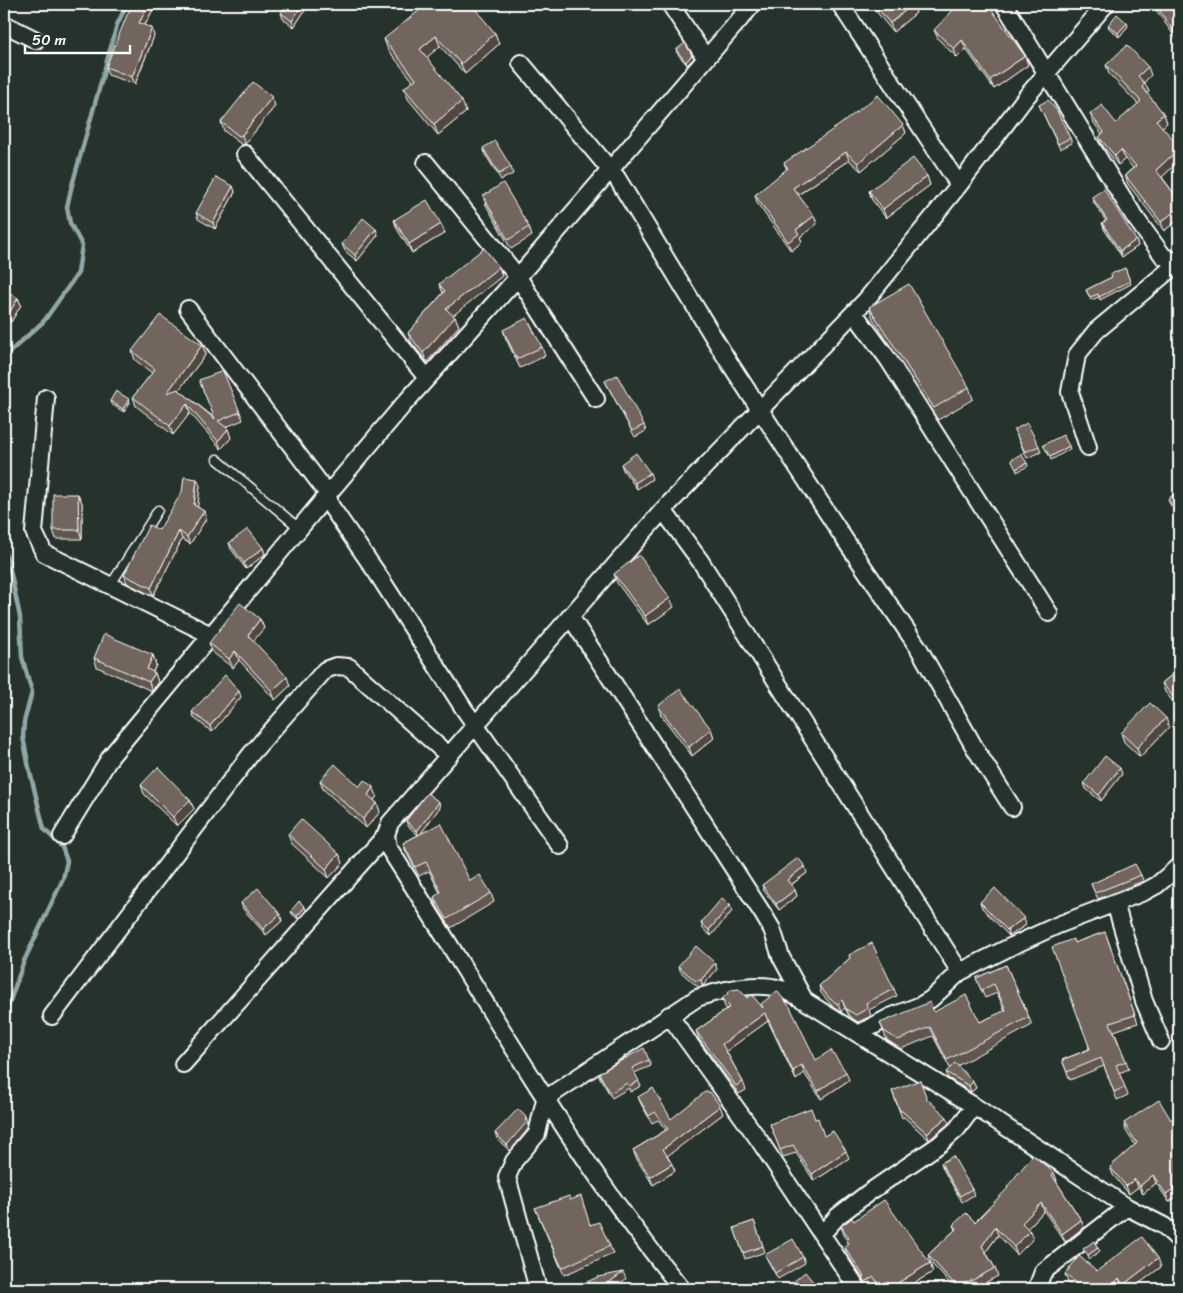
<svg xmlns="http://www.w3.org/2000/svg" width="1183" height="1293" font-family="Sriracha,sans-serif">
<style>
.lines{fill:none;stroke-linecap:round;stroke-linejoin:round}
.stream{stroke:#92a8a7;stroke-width:4.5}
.lane-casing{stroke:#fff;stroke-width:11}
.street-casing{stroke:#fff;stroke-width:20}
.lane{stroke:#26332d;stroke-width:8}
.street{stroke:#26332d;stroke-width:16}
.wall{fill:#615750;stroke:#fff}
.shaded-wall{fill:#4f4741;stroke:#fff}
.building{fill:#71655d;stroke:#fff}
</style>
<rect width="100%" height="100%" fill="#26332d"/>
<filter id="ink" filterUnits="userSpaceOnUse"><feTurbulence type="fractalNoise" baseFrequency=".02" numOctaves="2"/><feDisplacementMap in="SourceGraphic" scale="10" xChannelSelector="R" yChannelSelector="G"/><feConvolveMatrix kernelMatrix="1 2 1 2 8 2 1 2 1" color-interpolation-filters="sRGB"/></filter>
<g filter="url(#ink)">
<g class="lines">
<path class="stream" d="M4 357 44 321 78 273 82 245 70 223 67 207 71 189 117 25 127 4
M4 552 8 560 20 617 22 657 32 692 24 722 23 737 29 768 44 829 62 847 67 861 63 879 24 961 4 1018"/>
<g class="lane-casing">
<path id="lane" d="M217 459 299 528
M110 586 158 510"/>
</g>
<g class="street-casing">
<path id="street" d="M670 4 705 57
M840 4 959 185
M1004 4 1134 216 1163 256 1171 260 1179 261
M4 24 36 40
M521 63 617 178 725 356 845 540 918 647 976 750 1012 807
M245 154 427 378
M426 163 518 277 596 399
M854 313 888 359 1049 613
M46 398 34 532 44 553 211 635
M1088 447 1070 392 1077 355 1096 331 1179 262
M663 510 701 562 960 972
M570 616 763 914 772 929 781 957 805 1001
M62 836 111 756 328 494 188 309
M560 846 464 709 377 573 330 505 328 494 404 404 518 277 753 4
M1115 903 1144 1001 1161 1041
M669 1015 759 1140 858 1289
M52 1016 251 754 325 670 336 666 349 667 449 756
M858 1034 890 1017 921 1005 931 999 960 972 1010 947 1058 925 1144 892 1157 885 1179 866
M183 1064 386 835
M822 1234 838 1216 868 1193 940 1144 957 1129 974 1106
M538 1289 507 1177 514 1161 537 1134 545 1099 697 998C721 990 756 981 781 989 789 991 798 997 805 1001L974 1106 1127 1207 1164 1226 1179 1240
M682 1289C570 1153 484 996 388 847L386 835 390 823 663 510 866 300 959 185 1026 97 1106 4
M1040 1289 1038 1285 1043 1272 1127 1207"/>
</g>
<use href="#lane" class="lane"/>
<use href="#street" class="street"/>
</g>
<path class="wall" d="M156 4 145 25 154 36 135 84 108 75 106 67Z
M870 4H913L916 13 893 32Z
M1152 4H1168L1179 20V43Z
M307 7 294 27 283 19 281 13Z
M1108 25 1128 26 1119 37 1109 28Z
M934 30 1028 65 994 89 966 49 957 58 938 39Z
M495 33 499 44 465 74 440 46 426 58 466 112 438 135 408 99 404 88 413 81 388 50 384 39Z
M676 50 692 55 694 58 687 65 677 53Z
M1106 65 1151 75 1144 82 1149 92 1147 94 1164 114 1167 123 1162 127 1179 161 1162 177 1179 200V219L1164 231 1128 184 1125 175 1133 168 1125 159 1118 165 1103 146 1099 137 1102 134 1094 123 1090 114 1116 123 1138 104 1109 74Z
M272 97 275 106 245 144 242 145 224 131 221 122Z
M1039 105 1070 138 1072 143 1060 149Z
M903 125 906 133 861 171 849 160 798 195 814 216 817 224 800 237 802 242 791 251 757 203 755 195 787 170 784 163Z
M483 148 511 167 513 174 501 180 485 154Z
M927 176 930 185 886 218 872 200 869 191Z
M233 186 235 192 215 229 198 219 196 213Z
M483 196 529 227 532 236 511 249 486 205Z
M1092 197 1136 240 1138 246 1122 257 1104 229 1102 223 1106 221 1094 203Z
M394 220 441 224 445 233 412 253 397 229Z
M376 229 378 235 357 261 345 251 342 244Z
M499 267 502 276 453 315 455 317 459 326 427 362 411 342 408 333 443 293 439 284Z
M1125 268 1131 284 1100 300 1099 297 1091 300 1086 290 1112 277Z
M4 282 5 283 7 291 18 298 21 305 11 322 4 318Z
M869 307 969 387 973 399 938 420 873 319Z
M503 330 542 347 545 356 520 368 506 339Z
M202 345 206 354 179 390 215 418 199 380 240 412 243 420 226 427 228 429 231 438 221 449 190 413 173 435 136 406 133 397 152 373 135 360 132 351Z
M605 381 644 425 646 431 635 437 608 387Z
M110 401 130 402 124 412 111 404Z
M1014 430 1039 446 1041 452 1027 458Z
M621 464 652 479 637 489 623 470Z
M200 486 197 507 204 511 206 519 190 544 182 539 153 596 127 583 124 575 159 530Z
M1179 488V515L1171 506 1168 500Z
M78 494 82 503V539H56L53 530Z
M229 543 263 548 265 554 246 569 231 549Z
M614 574 674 607 648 625 617 583Z
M260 619 264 628 253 641 290 686 275 700 239 660 233 668 212 652 209 643Z
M153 655 156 665 153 672 155 673 158 682 152 691 97 667 94 658Z
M1179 669V709L1165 692 1162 683Z
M241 697 212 732 194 718 192 712Z
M658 706 711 729 714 738 692 756 661 715Z
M1169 727 1140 757 1124 742 1121 733Z
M1122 774 1101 801 1086 789 1084 783Z
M320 780 359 787H373L377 796 374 800 377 803 380 812 366 828 323 789Z
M141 785 190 800 194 809 177 826 144 794Z
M439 802 440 807 421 833 470 881 491 893 494 902 451 928 437 906 434 897 440 893 429 871 419 876 406 852 403 843 418 835 408 826 406 821Z
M288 834 339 854 343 863 329 878 291 843Z
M807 873 791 885 795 890 797 896 779 910 764 891 762 885Z
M1141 875 1143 881 1098 899 1091 884Z
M980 902 1026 925 1009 936 982 908Z
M241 903 280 914 282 921 266 935 243 909Z
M305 907 306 910 298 919 292 914 291 911Z
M732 911 711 936 703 929 701 923Z
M1105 932 1138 1023 1114 1031 1129 1069 1119 1073 1128 1095 1117 1100 1104 1066 1070 1080 1062 1060 1089 1049 1074 943Z
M849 955 894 989 897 996 869 1010 871 1016 858 1022 849 1016 845 1008 841 1012 833 1007 821 993 819 986 850 958Z
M1006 965 1032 1025 957 1066 973 1082 976 1088 971 1092 948 1078 946 1072 950 1068 933 1036 901 1049 887 1040 880 1023 934 1012 980 1022 1005 1011 997 993 985 998 976 978Z
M678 966 717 969 703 986 698 987 681 972Z
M747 998 762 1007 816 1060 849 1080 821 1099 804 1073 796 1080 768 1021 726 1051 743 1082 746 1090 739 1094 699 1039 696 1031 727 1009 725 1007 722 999Z
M649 1060 651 1066 634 1073 641 1086 630 1092 629 1088 612 1098 600 1078 599 1073Z
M892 1091 927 1099 949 1123 929 1140 904 1117 902 1118Z
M638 1097 671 1119 723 1114 667 1156 675 1171 653 1185 636 1158 633 1150 666 1130 658 1120 652 1123 641 1104Z
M815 1119 824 1136 849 1158 814 1181 796 1153 783 1157 770 1124Z
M1171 1120 1179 1127V1195L1169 1202 1156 1183 1143 1194 1138 1187 1129 1194 1113 1175 1110 1167 1135 1145 1126 1131 1124 1123Z
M529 1124 528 1129 510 1151 497 1139 495 1133Z
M941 1163 972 1189 974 1195 962 1202 943 1169Z
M1054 1173 1057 1181H1056L1081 1220 1084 1227 1065 1242 1044 1211 1027 1229 1033 1239 1017 1255 998 1235 986 1252 995 1268 998 1276 973 1289H955L931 1263 928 1255 955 1230 953 1225 975 1222 1008 1189 1007 1187Z
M570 1200 591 1225 610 1246 613 1254 564 1275 535 1208Z
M754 1221 765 1252 745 1259 734 1228Z
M854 1221 930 1263 933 1272 904 1289H880L877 1285 870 1289H867L864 1280 847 1254 844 1246 848 1244 846 1240 847 1239 844 1235 841 1226Z
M765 1255 803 1257 805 1263 778 1279 768 1261Z
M1161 1267 1132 1289H1123L1122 1287 1120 1289H1075L1068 1283 1065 1274Z"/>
<path class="shaded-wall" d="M149 4H156L142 30 139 23Z
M303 4H306L307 7 294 27 292 21Z
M913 4 916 13 893 32 890 23Z
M1127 23 1128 26 1119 37 1118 33Z
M152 28 154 36 135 84 132 77Z
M495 33 499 44 465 74 461 64Z
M436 36 440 46 424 60 420 49Z
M962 40 966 49 957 58 954 49Z
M692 55 694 58 687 65 686 62Z
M1025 56 1028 65 994 89 990 80Z
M1148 67 1151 75 1142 85 1138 76Z
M1145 84 1149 92 1145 96 1142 87Z
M272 97 275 106 245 144 242 135Z
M462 101 466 112 438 135 434 124Z
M1164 114 1167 123 1160 129 1156 120Z
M903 125 906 133 861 171 858 163Z
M1179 149V161L1160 179 1156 170Z
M1121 150 1125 159 1118 165 1115 156Z
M846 152 849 160 796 196 793 188Z
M927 176 930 185 886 218 883 209Z
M233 186 235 192 215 229 213 223Z
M1179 208V219L1164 231 1161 222Z
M814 216 817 224 800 237 802 242 791 251 788 242 796 230Z
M441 224 445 233 412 253 409 244Z
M376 229 378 235 357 261 355 255Z
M1136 240 1138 246 1122 257 1120 251Z
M499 267 502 276 450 318 446 309Z
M5 283 7 290 5 296 4 292V285Z
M18 298 21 305 11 322 8 315Z
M455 317 459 326 427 362 423 353Z
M202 345 206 354 170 402 167 393Z
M129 399 130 402 124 412 123 409Z
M187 404 190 413 173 435 170 426Z
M228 429 231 438 221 449 218 441Z
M1069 446 1070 449 1051 460 1050 457Z
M1027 463 1028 466 1017 472 1016 469Z
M650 473 652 479 637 489 635 483Z
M197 479 200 486 197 513 194 505Z
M78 494 82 503V539L79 530Z
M204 511 206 519 190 544 187 537Z
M179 531 182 539 153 596 151 588Z
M263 548 265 554 246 569 244 563Z
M670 598 674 607 648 625 645 616Z
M260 619 264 628 251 644 248 635Z
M235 651 239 660 233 668 229 659Z
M153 655 156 665 150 678 147 669Z
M155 673 158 682 152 691 149 682Z
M287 677 290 686 275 700 272 691Z
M239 691 241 697 212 732 210 726Z
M1166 718 1169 727 1140 757 1137 748Z
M711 729 714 738 692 756 689 747Z
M1120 768 1122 774 1101 801 1099 795Z
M373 787 377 796 371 803 368 795Z
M190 800 194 809 177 826 173 817Z
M439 802 440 807 419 836 417 831Z
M377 803 380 812 366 828 363 819Z
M339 854 343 863 329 878 326 869Z
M805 866 807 873 789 886 787 880Z
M795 890 797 896 779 910 776 904Z
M730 905 732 911 711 936 709 930Z
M305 907 306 910 298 919 297 916Z
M280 914 282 921 266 935 263 929Z
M1024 918 1026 925 1009 936 1007 930Z
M715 963 717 969 703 986 701 980Z
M842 1000 845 1008 841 1012 838 1004Z
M765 1013 768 1021 725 1052 722 1044Z
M802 1065 804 1073 796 1080 793 1071Z
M846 1072 849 1080 821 1099 818 1091Z
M973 1082 976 1088 971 1092 969 1086Z
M720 1106 723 1114 666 1157 663 1149Z
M947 1117 949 1123 929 1140 927 1133Z
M527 1118 529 1124 528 1129 510 1151 507 1145Z
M846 1151 849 1158 814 1181 812 1174Z
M672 1164 675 1171 653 1185 650 1177Z
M1054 1173 1057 1181 1055 1183 1052 1175Z
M1153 1175 1156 1183 1143 1194 1140 1186Z
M1135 1179 1138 1187 1129 1194 1126 1186Z
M1179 1185V1195L1169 1202 1166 1194Z
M1041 1203 1044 1211 1025 1231 1022 1223Z
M1081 1220 1084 1227 1065 1242 1062 1234Z
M995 1227 998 1235 985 1253 982 1246Z
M1030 1231 1033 1239 1017 1255 1014 1247Z
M1098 1248 1100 1251 1089 1259 1088 1255Z
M1158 1258 1161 1267 1132 1289H1125L1123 1285Z
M930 1263 933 1272 904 1289H888Z
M623 1272 626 1279 612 1289H607L606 1285Z
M1119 1278 1122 1287 1120 1289H1110Z"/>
<path class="building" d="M133 4H149L139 23 152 28 132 77 106 67 127 15Z
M287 4H303L292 21 281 13Z
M427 4H471L495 33 461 64 436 36 420 49 462 101 434 124 404 88 416 79 384 39Z
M874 4H913L890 23Z
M959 4H986L992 10 1025 56 990 80 962 40 954 49 934 30Z
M1155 4H1168L1179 20V39Z
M1117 14 1127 23 1118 33 1108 25Z
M685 43 692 55 686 62 676 50Z
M1127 45 1148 67 1138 76 1145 84 1142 87 1164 114 1156 120 1179 146V149L1156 170 1179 200V208L1161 222 1125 175 1136 166 1121 150 1115 156 1099 137 1104 132 1090 114 1102 105 1116 123 1141 101 1106 65Z
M253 82 272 97 242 135 239 136 221 122Z
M878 95 903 125 858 163 846 152 793 188 814 216 796 230 799 234 788 242 755 195 788 168 784 163 841 124Z
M1048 100 1057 111 1070 138 1058 144 1039 105Z
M495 141 511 167 499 174 483 148Z
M913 158 927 176 883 209 869 191Z
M216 177 233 186 213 223 196 213Z
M503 183 529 227 508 240 483 196Z
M1104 189 1136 240 1120 251 1102 223 1107 220 1092 197Z
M427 200 441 224 409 244 394 220Z
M363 218 376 229 355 255 342 244Z
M484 248 499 267 446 309 455 317 423 353 408 333 445 291 439 284Z
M1125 268 1130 281 1099 297 1098 294 1090 297 1086 290 1112 277 1111 274Z
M909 284 969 387 934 408 869 307Z
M4 289 18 298 8 315 4 312Z
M160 315 202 345 167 393 178 389 215 419 199 380 223 371 240 412 218 421 228 429 218 441 187 404 170 426 133 397 155 369 132 351Z
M527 318 542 347 517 359 503 330Z
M617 375 644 425 632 431 605 381Z
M116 391 129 399 123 409 110 401Z
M1027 423 1039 446 1025 452 1014 430Z
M1063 435 1069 446 1050 457 1043 445Z
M636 453 650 473 635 483 621 464Z
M1021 454 1027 463 1016 469 1011 460Z
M184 477 197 479 194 505 204 511 187 537 179 531 151 588 124 575 149 525 159 530 182 492Z
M1179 488V512L1168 500Z
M53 494H78L79 530H53Z
M248 529 263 548 244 563 229 543Z
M639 555 670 598 645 616 614 574Z
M240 603 260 619 248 635 287 677 272 691 235 651 229 659 209 643Z
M104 634 153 655 147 669 155 673 149 682 94 658Z
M1179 669V704L1162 683Z
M225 675 239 691 210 726 192 712Z
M680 689 711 729 689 747 658 706Z
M1150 703 1166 718 1137 748 1121 733Z
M1105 756 1120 768 1099 795 1084 783Z
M335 764 359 787 364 780 373 787 368 795 377 803 363 819 320 780Z
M158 767 190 800 173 817 141 785Z
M427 793 439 802 417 831 406 821Z
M301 819 339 854 326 869 288 834Z
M441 823 470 881 480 875 491 893 447 919 434 897 441 892 426 862 415 867 403 843Z
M798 858 805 866 787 880 795 890 776 904 762 885Z
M1135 864 1141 875 1095 893 1091 884Z
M258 888 280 914 263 929 241 903Z
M995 888 1024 918 1007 930 980 902Z
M722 898 730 905 709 930 701 923Z
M299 901 305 907 297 916 291 911Z
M1105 932 1135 1015 1110 1023 1126 1061 1116 1065 1125 1087 1114 1092 1101 1058 1067 1072 1062 1060 1090 1049 1052 947 1073 939 1074 943Z
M872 943 894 989 866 1003 868 1008 856 1015 846 1009 842 1000 838 1004 830 999 819 986 850 958 849 955Z
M696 946 715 963 701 980 696 981 678 966Z
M1006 965 1029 1017 947 1060 930 1027 898 1040 884 1031 880 1023 930 1002 934 1012 966 995 980 1022 1006 1010 994 984 981 990 976 978Z
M739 989 747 998 752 995 763 1008 761 1004 777 991 790 1007 816 1060 831 1050 846 1072 818 1091 802 1065 793 1071 765 1013 722 1044 743 1082 736 1086 696 1031 730 1007 722 999 731 990Z
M644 1048 649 1060 632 1068 639 1081 629 1086 627 1083 610 1093 599 1073Z
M955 1063 973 1082 969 1086 946 1072Z
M920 1080 927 1099 947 1117 927 1133 902 1111H900L892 1091Z
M653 1088 671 1119 705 1092H710L720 1106 663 1149 672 1164 650 1177 633 1150 668 1129 655 1112 649 1116 638 1097Z
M1159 1100 1171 1120 1173 1118 1179 1127V1185L1166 1194 1153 1175 1140 1186 1135 1179 1126 1186 1110 1167 1137 1143 1124 1123Z
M811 1108 815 1119 818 1118 824 1136 833 1131 846 1151 812 1174 793 1145 780 1150 770 1124Z
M518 1109 527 1118 526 1123 507 1145 495 1133Z
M1033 1155 1054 1173 1052 1175 1081 1220 1062 1234 1041 1203 1022 1223 1030 1231 1014 1247 995 1227 982 1246 995 1268 958 1288 928 1255 956 1229 953 1225 966 1213 975 1222 1008 1188 1007 1187Z
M953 1156 972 1189 960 1196 941 1163Z
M569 1196 570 1200 581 1196 590 1225 599 1222 610 1246 562 1268 535 1208Z
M884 1200 930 1263 888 1289H882L874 1277 865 1282 863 1275 844 1246 849 1243 846 1240 849 1238 841 1226 852 1218 854 1221Z
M754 1221 763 1246 743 1253 734 1228Z
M1142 1237 1158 1258 1123 1285 1119 1278 1110 1289H1083L1065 1274 1079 1256 1097 1271Z
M793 1239 803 1257 775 1273 765 1255Z
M1094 1241 1098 1248 1088 1255 1083 1249Z
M623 1272 606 1285V1288L602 1289H571L598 1277Z
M805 1272 819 1289H785Z
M762 1283 766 1289H752Z"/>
</g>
<rect width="1183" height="1293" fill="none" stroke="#26332d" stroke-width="20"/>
<rect x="10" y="10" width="1163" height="1273" fill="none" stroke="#fff" stroke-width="2" filter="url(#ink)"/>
<path d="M25 45v8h105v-8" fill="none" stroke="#ffffff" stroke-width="2.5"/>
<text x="32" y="45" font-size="15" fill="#ffffff" stroke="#26332d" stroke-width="4" paint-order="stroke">50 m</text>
</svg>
